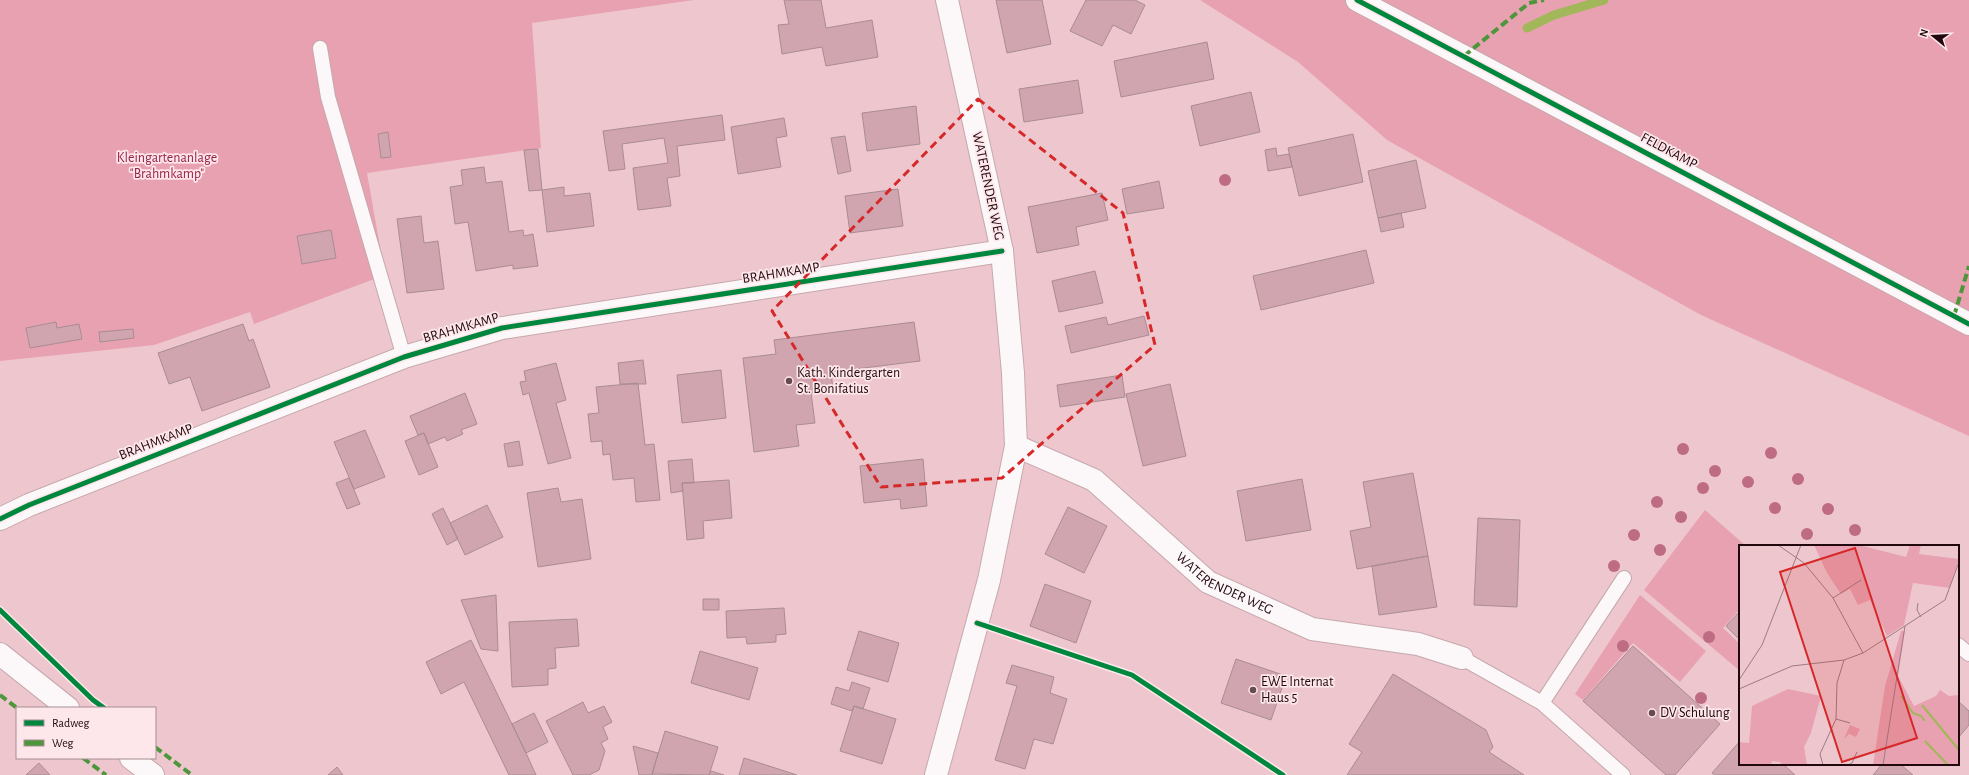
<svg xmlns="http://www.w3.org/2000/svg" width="1969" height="775" font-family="'Alegreya Sans',sans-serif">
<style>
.green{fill:#e8a1b0}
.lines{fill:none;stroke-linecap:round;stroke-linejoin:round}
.stream{stroke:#a2b65a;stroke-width:9}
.building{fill:#d0a5af;stroke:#a98c92}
.service-casing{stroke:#c5a8ad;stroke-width:16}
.minor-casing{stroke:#c5a8ad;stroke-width:24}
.secondary-casing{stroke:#c5a8ad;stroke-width:24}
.service{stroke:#fcf7f8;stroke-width:14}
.minor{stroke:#fcf7f8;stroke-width:22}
.secondary{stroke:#fcf7f8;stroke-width:22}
.quiet{stroke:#4d963c;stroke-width:4;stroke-dasharray:8 4;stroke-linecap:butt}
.cycleway-casing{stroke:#fee7eb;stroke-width:8}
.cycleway{stroke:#00873e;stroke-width:5}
.tree{fill:#be6b84}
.marked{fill:none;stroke:#d62828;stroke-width:3;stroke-dasharray:8 5;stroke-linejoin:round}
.poi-dot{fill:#684b51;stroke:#fee7eb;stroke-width:1.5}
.labels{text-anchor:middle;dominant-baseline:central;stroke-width:3.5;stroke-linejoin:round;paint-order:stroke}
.street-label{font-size:14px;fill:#20080e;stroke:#fee7eb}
.park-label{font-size:14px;fill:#962047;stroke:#fee7eb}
.poi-label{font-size:14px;fill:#20080e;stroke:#fee7eb;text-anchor:start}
.inset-river{fill:none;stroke:#a2b65a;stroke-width:2}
.inset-road{fill:none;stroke:#9c7b81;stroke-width:1}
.view{fill:#d62828;fill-opacity:0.15;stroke:#d62828;stroke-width:2}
.inset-edge{fill:none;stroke:#20080e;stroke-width:2}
</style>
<rect width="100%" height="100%" fill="#eec7ce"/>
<path class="green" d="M0 0H694L532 23 541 148 367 173 385 275 254 324 250 312 154 345 0 361Z
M1200 0H1969V436L1701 315 1387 140 1298 62Z
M1705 510 1746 546H1740V609L1723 628 1740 644V671L1644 590Z
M1640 595 1706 651 1680 682 1633 643 1583 700 1575 694Z"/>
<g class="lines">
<path class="stream" d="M1527 28 1554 15 1604 0"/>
</g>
<path class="building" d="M784 0H821L826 28 872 20 878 57 826 66 822 47 782 54 778 25 789 24Z
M996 0H1042L1051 44 1007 53Z
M1086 0H1135L1145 5 1131 34 1113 25 1102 46 1070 31Z
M1207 42 1214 79 1121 97 1114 61Z
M1078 80 1083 113 1024 122 1019 89Z
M1251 92 1260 132 1200 146 1191 106Z
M916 106 920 144 867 151 862 113Z
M722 115 725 140 677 146 680 176 667 178 671 206 638 210 633 168 668 163 664 138 622 144 625 169 609 171 603 131Z
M784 118 787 136 776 138 781 167 738 174 731 127Z
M388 132 391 157 381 158 378 134Z
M1353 134 1363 182 1299 196 1288 148Z
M845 136 851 171 838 174 831 138Z
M1276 148 1277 156 1289 154 1292 167 1268 171 1265 150Z
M538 149 542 190 529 191 524 150Z
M1416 160 1426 208 1378 218 1368 171Z
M484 167 486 183 502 181 509 232 523 230 524 236 533 234 538 266 513 269V265L476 271 468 222 455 224 450 187 463 185 461 170Z
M1159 181 1164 208 1127 214 1122 189Z
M564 187V196L590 193 594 226 547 232 542 190Z
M898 189 903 226 850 233 845 196Z
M1102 193 1108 220 1076 227 1079 245 1037 253 1028 207Z
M1401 213 1404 227 1381 232 1378 218Z
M421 216 424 243 438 241 444 289 407 293 397 219Z
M331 230 336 258 302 264 297 236Z
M1366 250 1374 283 1261 310 1253 276Z
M1095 271 1103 303 1059 312 1052 281Z
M1144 316 1149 335 1071 353 1065 326 1106 317 1108 325Z
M56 322 57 328 79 324 82 339 30 348 26 328Z
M914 322 920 361 831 372 833 390 811 393 815 423 796 425 799 446 754 452 743 358 776 354 774 340Z
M243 324 249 341 253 339 270 387 202 411 190 377 169 384 158 353Z
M133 329 134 338 100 342 99 332Z
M643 360 646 384H620L618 363Z
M556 363 566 400 556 403 571 458 548 464 529 393 523 395 520 382 526 381 524 371Z
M721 370 726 418 682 423 677 375Z
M1122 375 1125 397 1060 407 1057 385Z
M638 383 645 445 654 444 660 500 636 502 634 478 613 480 610 454 603 455 602 441 591 442 588 414 599 413 596 387Z
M1170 384 1186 456 1143 466 1126 394Z
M465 393 477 424 461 430 463 434 447 441 445 437 428 444 424 433 418 435 410 416Z
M365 430 385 477 354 489 334 442Z
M424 433 438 467 419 475 405 441Z
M519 441 523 465 508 467 504 444Z
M692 459 694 483H682L683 491 671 493 668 461Z
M923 459 927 506 901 509 900 499 864 503 860 466Z
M1413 473 1428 556 1357 569 1350 531 1371 527 1363 482Z
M349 478 360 504 347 509 336 483Z
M1302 479 1311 530 1246 541 1237 491Z
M729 480 732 518 703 521 704 538 687 540 682 483Z
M558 488 561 502 582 499 591 559 538 567 527 493Z
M487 505 503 537 465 555 450 523Z
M1068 507 1107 526 1084 573 1045 554Z
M443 508 458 539 447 545 432 514Z
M1478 518 1520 520 1517 607 1474 605Z
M1428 556 1437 607 1379 615 1372 566Z
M1045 584 1091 601 1076 643 1030 626Z
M496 595 498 651 481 649 461 600Z
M703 599H719V610H703Z
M784 608 786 634 776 635V642L747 644 746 637 727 638 726 611Z
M1740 611V640L1726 626Z
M577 619 579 646 555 648 556 668 548 669V685L512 687 509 622Z
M859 631 899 643 888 682 847 670Z
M471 640 526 753 536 775H509L464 682 441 694 426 662Z
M1633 646 1720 724 1675 775H1666L1583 701Z
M700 651 758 668 749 700 691 683Z
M1236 659 1286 676 1271 720 1221 703Z
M1012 665 1054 677 1050 693 1067 699 1053 744 1034 739 1025 769 995 760 1017 686 1006 683Z
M1393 674 1486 730 1493 747 1489 752 1524 775H1347L1362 752 1349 744Z
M852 682 870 688 863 709 854 706 852 711 831 704 836 687 849 691Z
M1958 701 1969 711V725L1958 738Z
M583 702 588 713 604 706 612 722 603 727 608 739 601 743 605 751 599 770 589 775H573L546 721Z
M854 706 896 719 882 764 840 751Z
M534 713 548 742 526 753 512 724Z
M665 731 718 747 709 775 652 774Z
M1740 741V764H1783L1795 775H1715L1712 773Z
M633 746 658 753 652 775H639Z
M744 758 797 775H739Z
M39 763 50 775H26Z
M1882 764H1900L1913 775H1873Z
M337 767 343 775H328Z
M711 771 724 775H709Z"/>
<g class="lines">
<g class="service-casing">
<path id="service" d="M320 48 328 97 404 357
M1958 645 1969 654
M1462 658 1542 703 1623 775
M1542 703 1624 578"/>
</g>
<g class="minor-casing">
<g id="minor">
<path d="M1357 0 1969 324"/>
<path id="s1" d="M1016 446 1094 480 1208 582 1312 629 1418 644 1462 658"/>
<path d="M0 519 29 505 404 357 502 328 1002 251"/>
<path d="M936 775 989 580 1016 446 1013 373 1002 251 947 0"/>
</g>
</g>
<g class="secondary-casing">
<path id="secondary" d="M0 654 68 708
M131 758 153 775"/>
</g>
<use href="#service" class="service"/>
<use href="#minor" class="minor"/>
<use href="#secondary" class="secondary"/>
<path class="quiet" d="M1464 56 1529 3 1544 0
M1954 316 1969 266
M0 695 17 708
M155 747 192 775
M83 758 106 775"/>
<g class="cycleway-casing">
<path id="cycleway" d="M1357 0 1969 324
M0 519 29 505 404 357 502 328 1002 251
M0 610 93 700 104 708
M977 623 1132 675 1283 775"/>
</g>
<use href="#cycleway" class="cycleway"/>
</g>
<g class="tree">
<circle cx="1225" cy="180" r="6"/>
<circle cx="1683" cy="449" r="6"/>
<circle cx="1771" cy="453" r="6"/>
<circle cx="1715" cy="471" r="6"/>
<circle cx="1798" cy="479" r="6"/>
<circle cx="1748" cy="482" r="6"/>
<circle cx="1703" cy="488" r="6"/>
<circle cx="1657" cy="502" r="6"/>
<circle cx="1775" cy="508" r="6"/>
<circle cx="1828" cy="509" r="6"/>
<circle cx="1681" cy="517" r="6"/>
<circle cx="1855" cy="530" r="6"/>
<circle cx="1807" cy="534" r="6"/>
<circle cx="1634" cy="535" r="6"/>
<circle cx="1660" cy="550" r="6"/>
<circle cx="1614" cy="566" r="6"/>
<circle cx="1709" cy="637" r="6"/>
<circle cx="1623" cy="646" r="6"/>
<circle cx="1701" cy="698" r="6"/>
</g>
<path class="marked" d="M978 99 1123 213 1155 345 1002 478 881 487 772 311Z"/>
<g class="poi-dot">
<circle cx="789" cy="381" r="4"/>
<circle cx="1253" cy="690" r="4"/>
<circle cx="1652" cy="713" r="4"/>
</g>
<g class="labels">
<g class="street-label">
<text transform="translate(1669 151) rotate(28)">FELDKAMP</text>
<text transform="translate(988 186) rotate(78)">WATERENDER WEG</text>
<text transform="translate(781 273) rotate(-9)">BRAHMKAMP</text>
<text transform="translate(461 328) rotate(-16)">BRAHMKAMP</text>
<text transform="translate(156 442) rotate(-21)">BRAHMKAMP</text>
<text stroke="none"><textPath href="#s1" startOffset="253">WATERENDER WEG</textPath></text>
</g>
<g class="park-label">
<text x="167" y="158">Kleingartenanlage<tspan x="167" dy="16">"Brahmkamp"</tspan></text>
</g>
<g class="poi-label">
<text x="797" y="373">Kath. Kindergarten<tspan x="797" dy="16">St. Bonifatius</tspan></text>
<text x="1261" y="682">EWE Internat<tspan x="1261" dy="16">Haus 5</tspan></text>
<text x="1660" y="713">DV Schulung</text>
</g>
</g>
<g transform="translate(1739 545)">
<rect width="220" height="220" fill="#eec7ce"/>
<path d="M75 0H120L167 12 171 0H182L180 9 220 14 211 43 174 38 165 80 148 91 131 55 119 60 111 44 102 49 88 28ZM162 86H166L159 131 175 161 197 151 201 145 210 151 220 150V220H134L146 141ZM49 144 82 151 72 188 65 202 68 220H43L41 217 33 216 32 220 0 219V197L10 198 13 161ZM111 180 121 184 117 192 110 189 105 194Z" fill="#e8a1b0"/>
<path class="inset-river" d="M162 151 174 168 182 171 186 176M183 160 220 205M186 196 209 220"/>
<path class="inset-road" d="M39 0 65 18 94 53 124 108M94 53 122 35M179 58 178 65 182 72M0 135 23 100 62 0M0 144 53 121 105 115 124 108 206 55 220 17M97 174 111 178M84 220 81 209 97 174 98 138 105 115M109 220 113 218 118 207M144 220 166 81"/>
<path class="view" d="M116 3 178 193 103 217 41 27Z"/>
<rect width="220" height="220" class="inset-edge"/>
</g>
<rect x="16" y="707" width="140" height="52" fill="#fee7eb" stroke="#a58e93"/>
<rect x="24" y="720" width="20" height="6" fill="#00873e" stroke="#a58e93"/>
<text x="52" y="727" font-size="12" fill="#20080e">Radweg</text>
<rect x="24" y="740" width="20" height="6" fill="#4d963c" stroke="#a58e93"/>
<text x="52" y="747" font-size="12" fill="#20080e">Weg</text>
<g transform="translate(1933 36) rotate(288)" stroke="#fee7eb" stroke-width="3" paint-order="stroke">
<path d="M0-3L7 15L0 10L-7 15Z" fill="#20080e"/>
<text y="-6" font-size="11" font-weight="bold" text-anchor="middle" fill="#20080e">N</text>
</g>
</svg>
